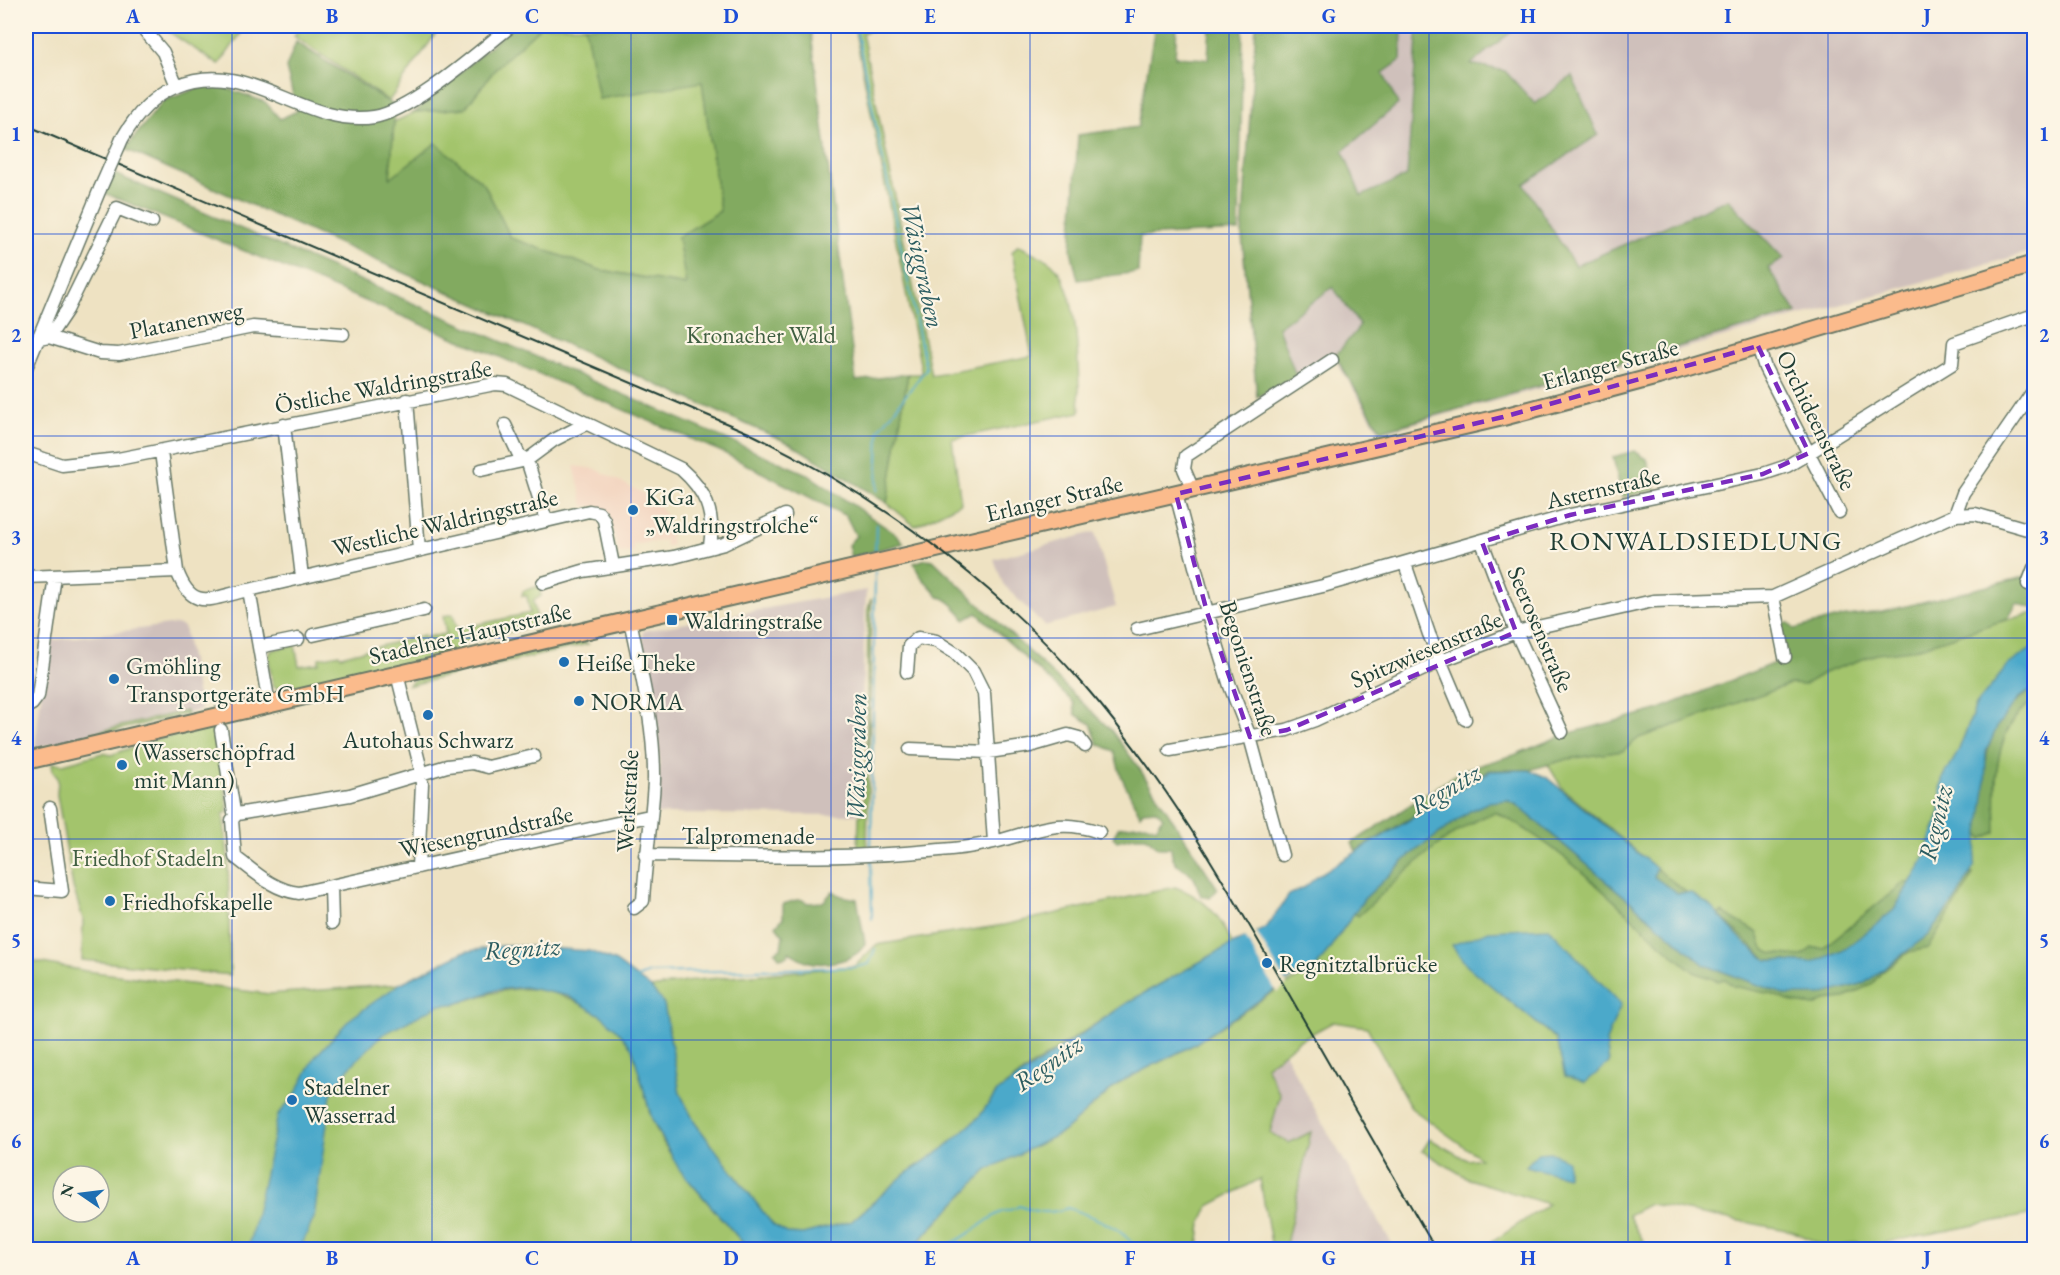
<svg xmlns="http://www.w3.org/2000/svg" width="2060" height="1275" font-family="'EB Garamond',serif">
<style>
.built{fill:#f3d4bf}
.industrial{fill:#cfc0bb}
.green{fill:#a3c46c;stroke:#618050;stroke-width:1.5;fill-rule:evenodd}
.forest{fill:#82aa60;stroke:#50744a;stroke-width:1.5}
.water{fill:#4ca9ca;stroke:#36737f;stroke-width:1.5}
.pier{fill:#eee2c2}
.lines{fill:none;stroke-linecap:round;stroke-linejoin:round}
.stream{stroke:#4ca9ca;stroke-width:2}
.minor-casing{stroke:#677766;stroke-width:15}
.major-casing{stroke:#677766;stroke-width:20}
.minor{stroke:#fff;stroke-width:12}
.major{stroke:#fbbb8c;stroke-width:16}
.rail{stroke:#1f3d34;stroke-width:2}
.minor-bridge-casing{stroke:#677766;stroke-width:15;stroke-linecap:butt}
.minor-bridge{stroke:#fff;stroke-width:12}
.marked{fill:none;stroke:#7b2cbf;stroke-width:4.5;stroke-dasharray:12 8;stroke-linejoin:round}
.grid{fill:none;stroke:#1d4ed8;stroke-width:1.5;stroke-opacity:0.55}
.poi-dot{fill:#1f6fb2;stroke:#fcf5e5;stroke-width:2}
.labels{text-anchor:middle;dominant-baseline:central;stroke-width:4.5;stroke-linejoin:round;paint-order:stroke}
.street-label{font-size:24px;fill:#1f3d34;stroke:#fcf5e5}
.park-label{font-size:24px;fill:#405f42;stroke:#fcf5e5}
.poi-label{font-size:24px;fill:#1f3d34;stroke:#fcf5e5;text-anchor:start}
.water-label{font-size:26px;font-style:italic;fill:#2c5d61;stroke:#fcf5e5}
.quarter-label{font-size:27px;letter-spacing:1.5px;fill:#1f3d34;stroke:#fcf5e5}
.neatline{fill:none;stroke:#1d4ed8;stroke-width:2}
.grid-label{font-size:20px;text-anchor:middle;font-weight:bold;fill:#1d4ed8}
</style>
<rect width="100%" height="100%" fill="#fcf5e5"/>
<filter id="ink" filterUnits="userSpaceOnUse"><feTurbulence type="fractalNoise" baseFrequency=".0167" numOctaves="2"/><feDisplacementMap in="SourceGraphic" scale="12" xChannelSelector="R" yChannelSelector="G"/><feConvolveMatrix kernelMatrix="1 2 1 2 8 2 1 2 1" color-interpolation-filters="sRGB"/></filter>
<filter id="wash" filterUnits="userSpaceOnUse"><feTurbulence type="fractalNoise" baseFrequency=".008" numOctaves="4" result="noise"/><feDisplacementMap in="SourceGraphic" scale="24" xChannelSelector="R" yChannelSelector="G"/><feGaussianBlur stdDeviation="1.35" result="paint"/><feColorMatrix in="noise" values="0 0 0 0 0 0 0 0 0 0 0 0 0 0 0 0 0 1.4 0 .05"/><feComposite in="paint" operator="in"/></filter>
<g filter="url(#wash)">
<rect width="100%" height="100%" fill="#eee2c2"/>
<path class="built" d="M574 466 596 469 654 499 665 514 672 545 666 546 665 540 633 545 634 552 619 553 609 516 601 507 584 506Z"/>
<path class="industrial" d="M1255 26H2034V251L1380 433 1334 358 1256 398 1241 235Z
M1095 532 1116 607 1044 626 1003 584 994 559Z
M866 590 858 815 655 814 660 768 655 704 643 648V631Z
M177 624 184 627 201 710 35 748 47 641Z
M1284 1052 1323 1124 1395 1249H1285L1311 1132 1289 1143 1270 1133 1280 1095 1266 1066Z"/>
<path class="green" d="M160 26H246L219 65Z
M301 26H434L439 29 389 101 294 36Z
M541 26H586L599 99 702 81 720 212 678 237 687 285 600 270 511 238 484 184 390 179 394 122 415 112 465 108 497 67Z
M854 26H884L862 33 931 375 1032 356 1012 252 1018 245C1028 251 1042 256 1051 263 1082 290 1077 374 1080 412L952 439 961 503 915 526 887 503 908 374H922Z
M539 586 541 596 533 601 537 619 530 627 461 643 460 647 463 649 429 657 427 637 446 634 443 616 453 614 457 629 530 613 527 596H522L523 591Z
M871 599 867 849 858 850 859 816 863 814 867 741 868 610Z
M2034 613V647L1976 705 1958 752 1942 780 1940 812 1925 858 1894 910 1845 949 1811 963 1767 960 1653 877 1656 868 1562 788 1544 758 1696 717 1875 654Z
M424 635 427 659 283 691 273 686 268 656 272 650 295 645 299 666 319 663V658L339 654 341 656Z
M583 641 588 644 465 672V668Z
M457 670 459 673 407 686 414 680Z
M2034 689V1214L1887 1242 1880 1249H1872L1857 1242 1831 1249 1792 1231 1650 1204 1628 1215 1648 1249H1482L1548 1204 1469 1179 1422 1151 1430 1139 1467 1160 1480 1158 1411 1108 1367 1027 1333 1022 1300 1040 1266 1066 1280 1095 1270 1133 1289 1143 1311 1132 1285 1249H1272L1260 1179 1209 1206 1201 1224 1198 1249 911 1250 987 1170 1063 1132 1120 1082 1193 1045 1270 994 1316 968 1364 899 1410 855 1470 811 1507 800 1517 805 1705 965 1786 995 1928 935 1955 900 1985 790 1998 725 2018 698ZM1504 996 1620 1004 1606 1041 1609 1063 1565 1076 1556 1039Z
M186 711 187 714 91 736V733Z
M217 727 228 812 223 814 228 858 230 975 82 960 83 919 73 887 57 795 58 778 53 772 52 763 63 764 103 753 111 755 153 740Z
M1175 887C1202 896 1222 916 1232 944L1130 1001 1029 1068 997 1092 978 1118 943 1149 905 1174 852 1221 803 1234 787 1233 773 1225 695 1123 680 1093 664 1004 651 988 697 980 855 966 876 945 1004 925Z
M26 960 86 971 269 994 428 982 456 1004C511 985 541 980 594 1011 607 1018 626 1034 633 1048 643 1070 643 1097 652 1119 671 1167 710 1204 743 1243L753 1249H26ZM63 1176H99V1212H63Z"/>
<path class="forest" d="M513 26H541L497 67 465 108 415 112Z
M585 26H810L856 381 908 374 887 503 791 444 125 149 163 101 212 83 265 102 280 119 297 111 286 68 296 42 395 106 390 178 436 143 484 184 511 238 600 270 686 285 678 237 720 211 702 82 599 99Z
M1155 26H1177L1175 57 1208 59 1210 26H1243L1239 231 1140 236 1138 272 1078 280 1071 250 1078 135 1138 127Z
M1256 26H1402L1401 60 1383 73 1398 104 1343 151 1361 196 1407 176 1418 26H1515L1516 28 1471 64 1505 71 1535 104 1572 76 1598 135 1524 184 1575 266 1728 199 1784 259 1768 268 1797 313 1381 431 1335 356 1360 326 1333 287 1278 327 1296 376 1257 397 1242 235Z
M115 174 807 474 897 535 904 543 851 557 848 545 856 536 846 516 722 452 474 346 104 193Z
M1634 451 1647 459 1656 490 1622 497 1613 457Z
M926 559 933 560 1111 730 1139 768 1218 889 1210 898 1201 896C1198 890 1197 883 1194 878 1187 866 1173 871 1171 848H1159L1146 837H1133L1117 841 1113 837 1119 827 1145 824 1156 828 1163 817 1156 810 1143 811 1140 815 1121 776 1114 751 1098 744 1091 724 1075 714 1074 703 977 613 965 620C959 611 949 598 938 597 929 581 922 584 914 563Z
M2034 563V609L2017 603 2008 619 1911 650 1877 654 1824 673 1804 685 1790 684 1639 738 1623 751 1568 759 1529 770H1490L1356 851 1352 843 1463 770 1514 755 1563 735 1657 710 1787 658 1780 624 1789 623 1794 629 1846 616 1882 612 2024 577Z
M2034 689V701C1991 727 1995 788 1996 832L1982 839 1978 833C1983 780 1980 718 2034 689Z
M1507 800 1517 805 1705 965 1786 995 1928 935 1955 899 1969 875 1973 874C1961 901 1942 922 1928 948L1909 952 1881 973 1873 983 1845 998 1825 1000 1815 1006 1794 1003 1771 994 1733 986 1725 979 1718 981 1694 972C1627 919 1572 850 1495 812 1441 833 1401 878 1358 916L1354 913 1364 899 1410 855 1470 811 1489 801Z
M1656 868 1686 892 1677 894 1654 877Z
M1905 882 1909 884 1894 910 1845 949 1812 963 1767 960 1718 914 1722 912 1758 933 1762 947 1770 953 1801 956 1812 948H1823Z
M833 891 841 896 857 899 865 943C858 961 823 967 806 961 800 959 795 955 789 952L787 956 780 958 775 952 781 948 783 935 776 926 783 918V904L800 899 808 903 823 902Z"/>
<path class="water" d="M2034 647V689L2018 698 1998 725 1986 752 1985 790 1974 867 1955 900 1928 935 1865 983 1820 995H1786L1705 965 1517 805 1507 800 1489 802 1470 811 1410 855 1364 899 1316 968 1298 974 1193 1045 1120 1082 1063 1132 987 1170 911 1249 753 1250 743 1243 679 1169 652 1119 632 1048 618 1031 602 1016 568 996 524 987 496 990 456 1004 439 1005 382 1035 349 1068 331 1094 314 1218 300 1249 248 1250 278 1115 295 1095 315 1057 350 1019 401 983 463 952 508 945 590 951 616 962 651 988 664 1004 680 1093 695 1123 773 1225 787 1233 803 1234 852 1221 905 1174 943 1149 978 1118 997 1092 1130 1001 1232 944 1266 928 1289 895 1305 887 1320 874 1490 771 1529 770 1546 777 1656 868 1654 877 1677 893H1691L1709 905 1744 942 1767 960 1812 963 1845 949 1894 910 1925 858 1940 812 1942 780 1958 752 1976 705 2008 665Z
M1549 928 1621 1004 1606 1041 1609 1063 1585 1083 1565 1076 1556 1039 1467 966 1452 945 1489 931Z
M1550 1152 1567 1160V1177L1526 1166 1538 1153Z"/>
<path class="pier" d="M1255 930 1287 985 1277 993 1244 935Z"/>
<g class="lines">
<path class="stream" d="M855 26 856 31
M857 33 926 369 879 430 877 491
M875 557 876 524
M871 851 875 572
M871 859 872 919
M637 978 649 973 856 967 869 964 875 949
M911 1246 919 1250
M931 1250C960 1244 973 1229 997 1214 1004 1210 1012 1211 1019 1206 1037 1213 1050 1214 1068 1208 1091 1216 1124 1227 1137 1250"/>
</g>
</g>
<g filter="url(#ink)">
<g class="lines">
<g class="minor-casing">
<path id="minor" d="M141 26 163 52 177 86
M122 139C135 116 151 97 176 86 248 55 302 128 374 117 414 110 479 51 511 26
M49 337 67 310 117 208 152 222
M39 339 49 337 100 353 119 354 253 327 343 334
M1758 346 1765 368 1839 512
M26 368 100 189
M407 400 419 550
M284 425 302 577
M505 425 519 455 527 460 546 520
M161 452 177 571C193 614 212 597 249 590L269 704
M26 453 62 465 118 459 495 384 507 385 681 469C706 491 715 513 710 546
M481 470 527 460 554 440 587 423
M1193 490 1184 469 1186 456 1332 360
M1176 494 1207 612 1230 686 1250 737 1282 855
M1955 515 1975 514 2034 531
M1482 542 1516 632 1562 732
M1405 564 1429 634 1465 719
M26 577 177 571
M543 583 583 571 674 557 724 544 785 515
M2028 584 2034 568
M249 590 589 511 599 513 604 520 613 565
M1773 597 1785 657
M630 620C641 673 655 726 654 781 652 821 645 861 643 901L634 908
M1137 629 1323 586 1570 515 1763 474 1787 466 1809 453 1952 364 1954 343 2034 315
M313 635 424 610
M259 647 298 639
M907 672 909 646 918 638 936 641 955 653 973 671 984 693 994 842
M397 674 420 766 422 784 418 867
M26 707 32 704 38 696 55 576
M221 730 234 812 237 814
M910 749 989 752 1030 746 1068 735 1079 738 1085 746
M1170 750 1287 730 1315 720 1441 661 1516 632 1653 601 1773 597 1955 515 1963 493 2034 390
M237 814 232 820 235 857C255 872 273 890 299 893L649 816
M237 814 350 795 447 766 472 763 488 767 534 756
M645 855C743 856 842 860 940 850 958 849 977 846 994 842 1035 832 1057 817 1099 832
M331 886 332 923
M26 888 62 891 50 808"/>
</g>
<g class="major-casing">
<path id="major" d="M26 761 1503 417 1658 376 2034 264"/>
</g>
<use href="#minor" class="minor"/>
<use href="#major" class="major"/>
<path class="rail" d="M26 125 749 433C875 495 991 578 1083 684 1164 777 1225 882 1286 989 1336 1076 1386 1163 1436 1250"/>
<g class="minor-bridge-casing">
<path id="minor-bridge" d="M100 189 122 139"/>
</g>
<use href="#minor-bridge" class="minor-bridge"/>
</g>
</g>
<path class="marked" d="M1758 346 1809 453 1763 474 1570 515 1482 542 1516 632 1287 730 1250 737 1207 612 1176 494 1503 417Z"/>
<path class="grid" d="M232 26V1250M432 26V1250M631 26V1250M831 26V1250M1030 26V1250M1229 26V1250M1429 26V1250M1628 26V1250M1828 26V1250M26 234H2034M26 436H2034M26 638H2034M26 839H2034M26 1040H2034"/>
<g class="poi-dot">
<circle cx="633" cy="510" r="6"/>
<rect x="666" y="614" width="12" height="12" rx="3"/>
<circle cx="564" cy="662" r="6"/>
<circle cx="114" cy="679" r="6"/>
<circle cx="579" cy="701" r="6"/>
<circle cx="428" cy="715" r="6"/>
<circle cx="122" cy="765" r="6"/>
<circle cx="110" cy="901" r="6"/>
<circle cx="1267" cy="963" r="6"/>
<circle cx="292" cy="1100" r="6"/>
</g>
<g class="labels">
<g class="street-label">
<text transform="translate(186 320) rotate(-11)">Platanenweg</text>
<text transform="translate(1610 364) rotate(-15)">Erlanger Straße</text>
<text transform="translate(383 386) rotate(-10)">Östliche Waldringstraße</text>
<text transform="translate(1817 420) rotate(64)">Orchideenstraße</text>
<text transform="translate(1603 488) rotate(-13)">Asternstraße</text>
<text transform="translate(1054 498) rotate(-13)">Erlanger Straße</text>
<text transform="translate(445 522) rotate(-13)">Westliche Waldringstraße</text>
<text transform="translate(1541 629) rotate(67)">Seerosenstraße</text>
<text transform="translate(470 633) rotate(-13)">Stadelner Hauptstraße</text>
<text transform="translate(1426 649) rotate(-23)">Spitzwiesenstraße</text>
<text transform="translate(1249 668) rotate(72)">Begonienstraße</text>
<text transform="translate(627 801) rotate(-87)">Werkstraße</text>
<text transform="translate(486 831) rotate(-12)">Wiesengrundstraße</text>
<text x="748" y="835">Talpromenade</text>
</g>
<g class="park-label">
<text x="761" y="334">Kronacher Wald</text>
<text x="148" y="857">Friedhof Stadeln</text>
</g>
<g class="poi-label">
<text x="645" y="496">KiGa<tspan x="645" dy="28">„Waldringstrolche“</tspan></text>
<text x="684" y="620">Waldringstraße</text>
<text x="576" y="662">Heiße Theke</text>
<text x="126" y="665">Gmöhling<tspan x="126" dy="28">Transportgeräte GmbH</tspan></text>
<text x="591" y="701">NORMA</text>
<text x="428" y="739" text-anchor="middle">Autohaus Schwarz</text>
<text x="134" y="751">(Wasserschöpfrad<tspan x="134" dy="28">mit Mann)</tspan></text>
<text x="122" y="901">Friedhofskapelle</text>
<text x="1279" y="963">Regnitztalbrücke</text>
<text x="304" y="1086">Stadelner<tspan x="304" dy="28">Wasserrad</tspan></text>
</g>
<g class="water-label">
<text transform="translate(923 265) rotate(78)">Wäsiggraben</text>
<text transform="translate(856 757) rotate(-89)">Wäsiggraben</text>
<text transform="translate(1445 789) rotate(-30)">Regnitz</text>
<text transform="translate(1935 823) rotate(-77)">Regnitz</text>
<text transform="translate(522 948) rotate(-4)">Regnitz</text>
<text transform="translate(1048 1063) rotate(-35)">Regnitz</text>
</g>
<g class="quarter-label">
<text x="1696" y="540">RONWALDSIEDLUNG</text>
</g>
</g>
<rect width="2060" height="1275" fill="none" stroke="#fcf5e5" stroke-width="66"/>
<g transform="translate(81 1194) rotate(284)"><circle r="28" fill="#fcf5e5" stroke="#a4ab9e" stroke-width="1.5"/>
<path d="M0-4.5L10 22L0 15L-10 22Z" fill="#1f6fb2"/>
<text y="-9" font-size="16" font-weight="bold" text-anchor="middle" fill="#1f3d34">N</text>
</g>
<rect x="33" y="33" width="1994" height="1209" class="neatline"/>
<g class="grid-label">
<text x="133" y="23">A</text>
<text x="332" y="23">B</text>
<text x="532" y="23">C</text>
<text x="731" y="23">D</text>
<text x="930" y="23">E</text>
<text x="1130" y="23">F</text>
<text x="1329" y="23">G</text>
<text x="1528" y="23">H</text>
<text x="1728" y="23">I</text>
<text x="1927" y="23">J</text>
<text x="16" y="141">1</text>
<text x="2044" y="141">1</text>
<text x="16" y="342">2</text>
<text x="2044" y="342">2</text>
<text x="16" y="544">3</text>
<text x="2044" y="544">3</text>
<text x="16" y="745">4</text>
<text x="2044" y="745">4</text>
<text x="16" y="947">5</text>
<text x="2044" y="947">5</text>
<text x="16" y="1148">6</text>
<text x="2044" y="1148">6</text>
<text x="133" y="1265">A</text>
<text x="332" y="1265">B</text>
<text x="532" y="1265">C</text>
<text x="731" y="1265">D</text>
<text x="930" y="1265">E</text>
<text x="1130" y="1265">F</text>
<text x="1329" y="1265">G</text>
<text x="1528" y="1265">H</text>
<text x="1728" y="1265">I</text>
<text x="1927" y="1265">J</text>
</g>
</svg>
